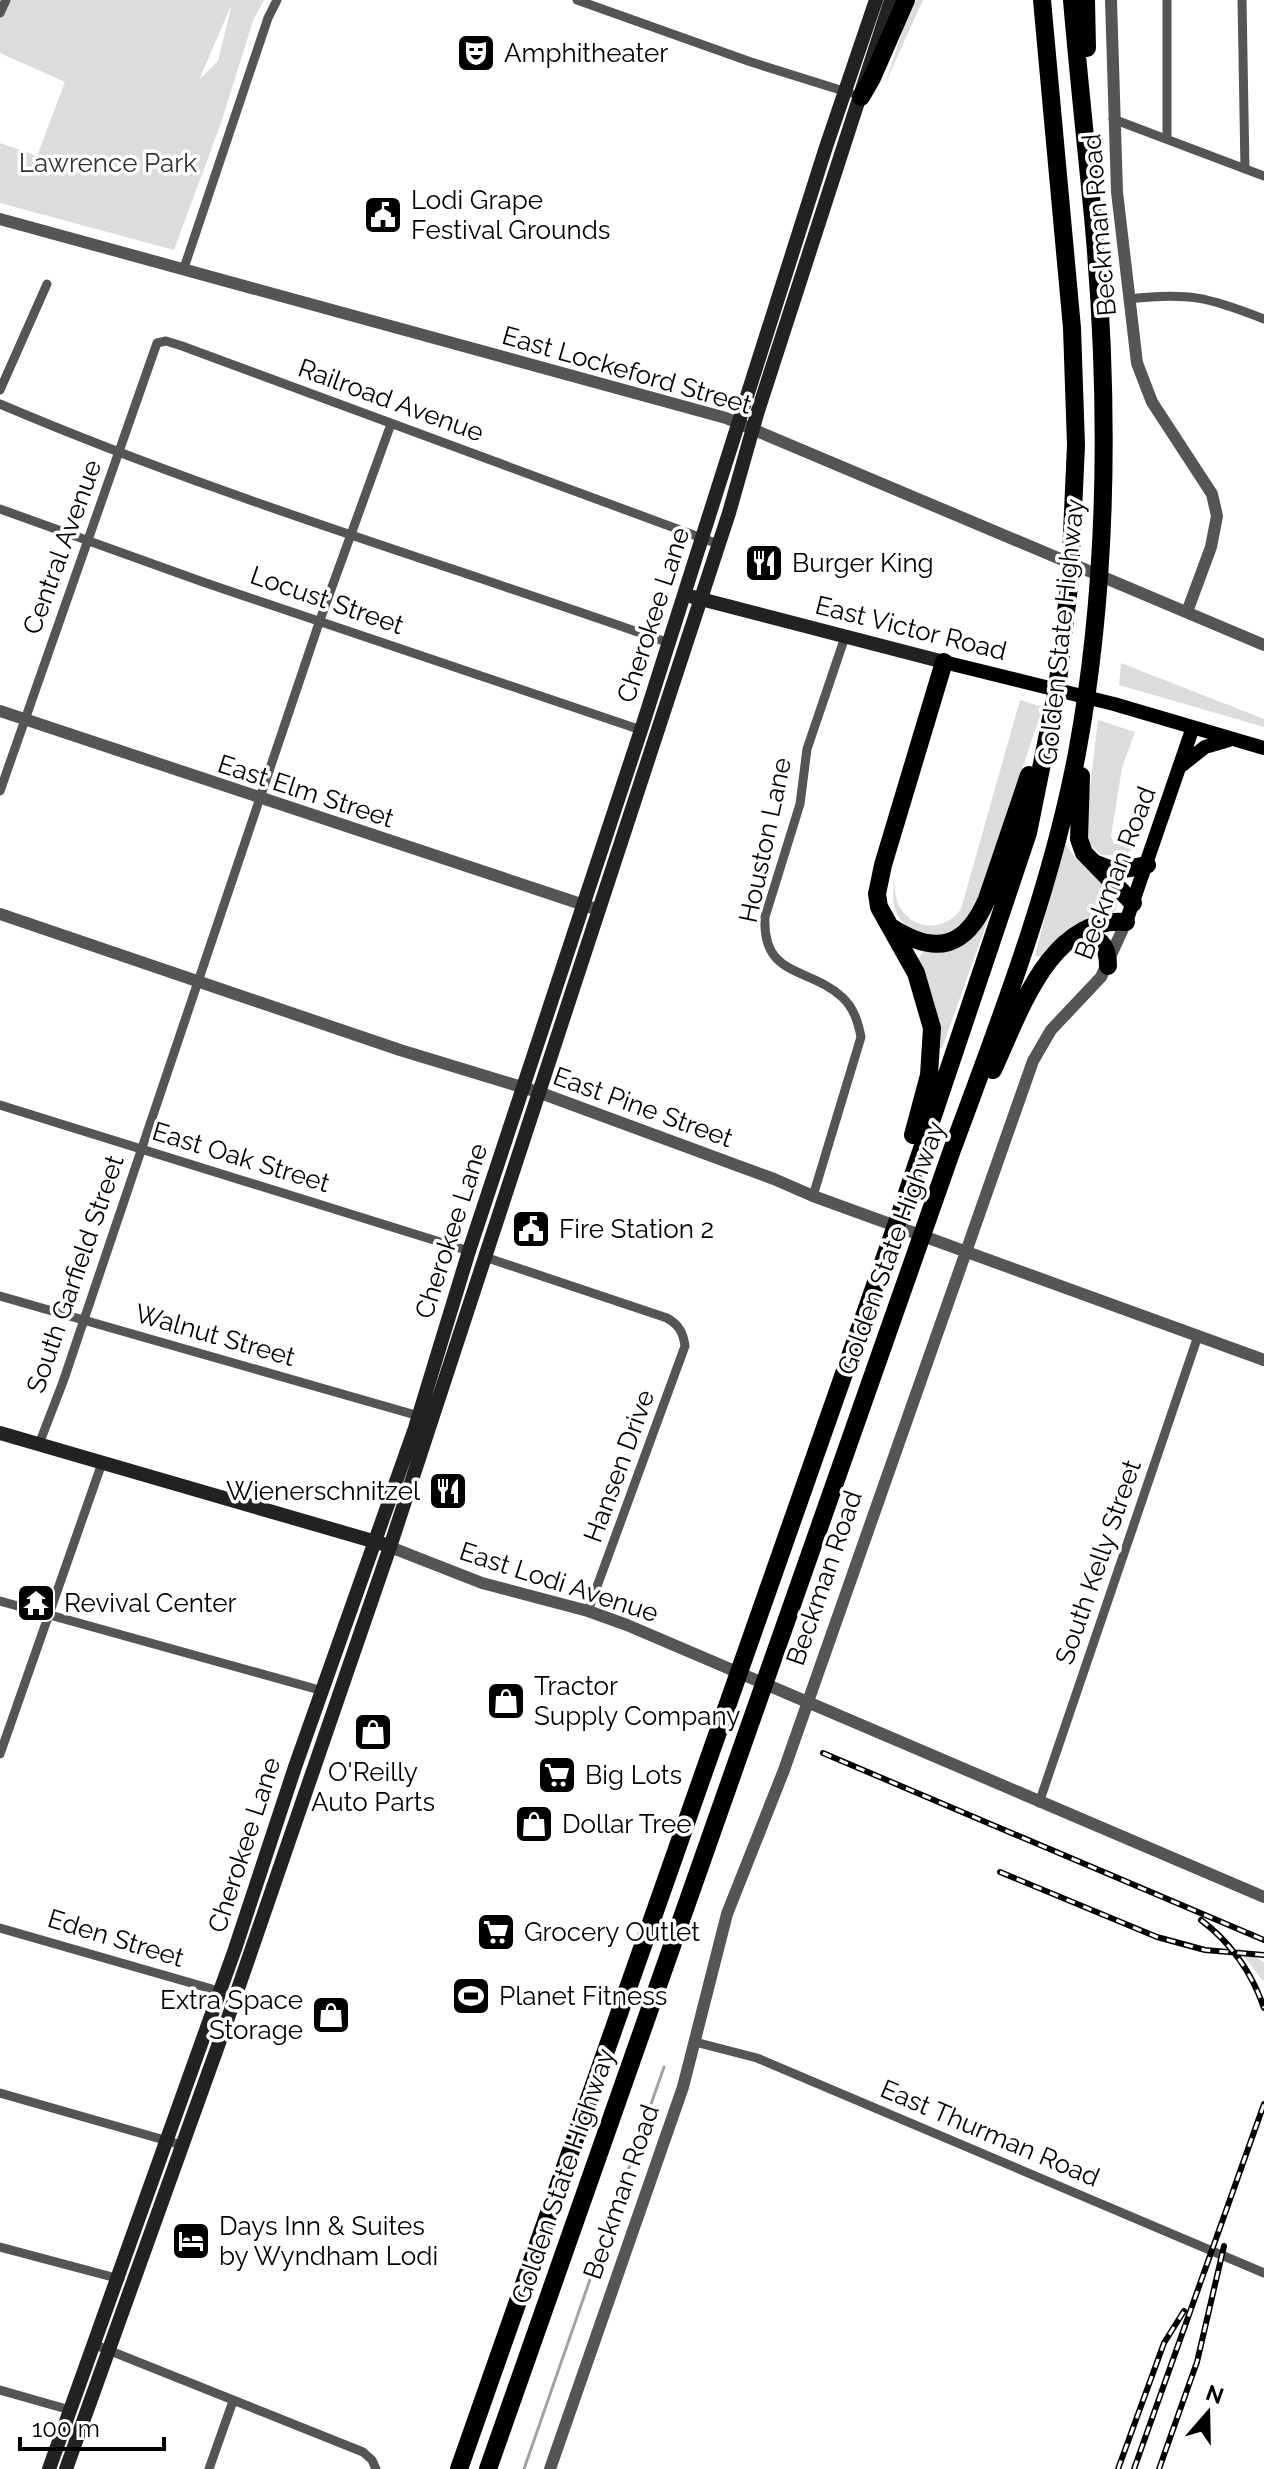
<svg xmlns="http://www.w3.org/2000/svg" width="1264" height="2469" font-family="Raleway,sans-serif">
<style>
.green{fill:#dcdcdc;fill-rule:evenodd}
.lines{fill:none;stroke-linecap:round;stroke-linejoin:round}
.stream{stroke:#a3a3a3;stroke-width:3}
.minor{stroke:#555;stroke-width:9}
.tertiary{stroke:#555;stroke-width:12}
.secondary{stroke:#222;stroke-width:14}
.primary{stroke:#000;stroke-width:14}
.motorway{stroke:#000;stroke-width:18}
.rail-casing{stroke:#000;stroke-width:6}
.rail{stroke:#fff;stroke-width:3;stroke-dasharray:9;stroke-linecap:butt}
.labels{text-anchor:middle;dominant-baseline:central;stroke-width:7;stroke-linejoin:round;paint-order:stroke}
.poi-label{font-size:26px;fill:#000;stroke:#fff;text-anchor:start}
.park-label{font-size:26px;fill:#333;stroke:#fff}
.street-label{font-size:26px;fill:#000;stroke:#fff}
</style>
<rect width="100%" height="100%" fill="#fff"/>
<path class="green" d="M0 0H264L253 21 221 123 174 250 0 203V143L37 156 65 82 0 53ZM231 8 218 61 199 80 230 8Z
M916 0H923L885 84 903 30Z
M1121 663 1264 719V727L1119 685Z
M1020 700 1043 707 976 905C973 911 970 918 966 922 948 941 911 940 898 916 891 905 894 891 894 878 895 890 895 899 901 909 916 932 947 930 961 909Z
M1098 720 1135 732 1122 768 1111 836 1114 844 1130 843 1138 837 1132 849 1125 856 1101 855 1089 843 1086 821Z
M1064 841 1076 859 1113 894 1117 904 1116 910 1113 913 1088 918 1062 934 1042 957 1035 956Z
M994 903 942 1048 937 1047 917 960 924 951Z
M1237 1947 1264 1962V1982Z"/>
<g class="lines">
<path class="stream" d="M524 2469 664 2067"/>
<path class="minor" d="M577 0 751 62 850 93
M1167 0V139
M1242 0 1245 169
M0 13 6 0
M1113 119 1264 176
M184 268 268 18 277 0
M1129 299C1188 292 1208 297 1264 319
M0 390 47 284
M0 404C218 497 446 564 669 643
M0 509 203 582 641 730
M0 791 157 343 166 341 182 346 718 544
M0 1105 469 1251
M813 1196 861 1037C858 1022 854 1008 842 997 808 966 762 978 765 917L800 804 807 749 845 637
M485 1257 667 1318C679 1325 683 1332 685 1346L588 1611
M0 1296 419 1416
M39 1444 63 1382 320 620 391 424
M0 1601 323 1691
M0 1754 102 1463
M1039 1803 1198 1336
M0 1928 219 1991
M695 2042 757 2058 1264 2273
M0 2093 182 2145
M0 2247 120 2279
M93 2344 363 2452 372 2460 376 2469
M0 2390 70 2410
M209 2469 233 2401"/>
<path class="tertiary" d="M1111 0 1117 192 1137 363 1152 402 1212 494 1217 516 1211 547 1187 612
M0 219 726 418 1264 645
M0 711 599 910
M0 914 400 1050 538 1092 774 1179 813 1196 1264 1360
M390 1547 482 1583 588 1611 627 1625 1264 1897
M550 2469 683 2087 727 1914 784 1770 1033 1061 1051 1030 1101 977 1126 922"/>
<path class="secondary" d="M693 597 944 662
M0 1433 383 1544
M49 2469 235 1949 295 1767 415 1428 469 1251 643 724 826 147 876 0
M66 2469 228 2018 390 1547 729 513 757 414 891 0"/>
<path class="primary" d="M944 662 1114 704 1264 748
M1181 766 1205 747 1229 740
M1126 922 1193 727"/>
<path class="motorway" d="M1086 0 1087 48
M861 97 872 78 906 0
M1081 776 1079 839 1084 853 1133 903
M1096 864 1114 871 1147 865
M891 927C936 956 966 948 987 899L1029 775
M1078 935C1099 936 1108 944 1108 966
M993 1070C1019 1014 1050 915 1126 922
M913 1135 929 1075 932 1028 916 973 879 907 877 894 883 865 944 662
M459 2469 899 1217 1028 833 1057 689 1070 578 1076 445 1072 328 1042 0
M488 2469 952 1150C1000 1020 1051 890 1077 753 1109 580 1109 391 1093 217 1086 144 1078 72 1072 0"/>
<g class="rail-casing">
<path id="rail" d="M823 1753 1264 1940
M1000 1872 1157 1937 1205 1950 1264 1955
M1201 1920C1230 1942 1252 1973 1264 2008
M1118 2469 1164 2343 1184 2311
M1134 2469 1264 2104
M1159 2469 1197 2362 1224 2246"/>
</g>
<use href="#rail" class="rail"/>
</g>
<defs>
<g id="theatre-square" transform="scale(2)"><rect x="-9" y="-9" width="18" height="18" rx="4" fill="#000" stroke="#fff"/><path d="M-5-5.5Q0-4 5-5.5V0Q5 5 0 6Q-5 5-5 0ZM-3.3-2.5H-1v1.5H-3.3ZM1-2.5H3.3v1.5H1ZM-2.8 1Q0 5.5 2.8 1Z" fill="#fff"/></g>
<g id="civic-square" transform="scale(2)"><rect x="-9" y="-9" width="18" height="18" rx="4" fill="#000" stroke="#fff"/><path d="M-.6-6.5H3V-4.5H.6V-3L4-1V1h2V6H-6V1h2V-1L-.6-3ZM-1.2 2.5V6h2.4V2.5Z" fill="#fff"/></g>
<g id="restaurant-square" transform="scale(2)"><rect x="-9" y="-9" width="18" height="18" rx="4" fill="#000" stroke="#fff"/><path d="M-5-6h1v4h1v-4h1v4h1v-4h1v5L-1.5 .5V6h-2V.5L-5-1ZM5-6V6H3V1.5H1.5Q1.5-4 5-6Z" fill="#fff"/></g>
<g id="temple-square" transform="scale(2)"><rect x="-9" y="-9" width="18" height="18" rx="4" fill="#000" stroke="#fff"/><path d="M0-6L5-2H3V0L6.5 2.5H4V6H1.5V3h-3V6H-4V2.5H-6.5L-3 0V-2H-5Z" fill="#fff"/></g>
<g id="shop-square" transform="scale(2)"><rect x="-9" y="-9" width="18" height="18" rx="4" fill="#000" stroke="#fff"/><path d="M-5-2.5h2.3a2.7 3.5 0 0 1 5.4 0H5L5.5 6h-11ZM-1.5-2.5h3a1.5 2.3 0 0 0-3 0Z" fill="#fff"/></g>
<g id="supermarket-square" transform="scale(2)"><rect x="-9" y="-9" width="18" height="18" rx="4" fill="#000" stroke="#fff"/><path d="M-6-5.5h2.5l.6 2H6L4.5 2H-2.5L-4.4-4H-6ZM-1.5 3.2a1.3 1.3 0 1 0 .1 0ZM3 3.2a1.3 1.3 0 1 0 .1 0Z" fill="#fff"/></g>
<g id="stadium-square" transform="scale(2)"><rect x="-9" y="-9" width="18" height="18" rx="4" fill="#000" stroke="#fff"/><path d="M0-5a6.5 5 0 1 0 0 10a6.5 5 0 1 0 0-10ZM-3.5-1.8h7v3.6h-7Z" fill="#fff"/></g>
<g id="hotel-square" transform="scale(2)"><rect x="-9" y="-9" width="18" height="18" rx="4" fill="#000" stroke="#fff"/><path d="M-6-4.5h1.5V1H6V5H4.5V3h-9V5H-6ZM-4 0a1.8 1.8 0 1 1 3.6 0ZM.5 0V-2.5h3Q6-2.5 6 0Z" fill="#fff"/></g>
</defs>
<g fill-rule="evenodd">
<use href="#theatre-square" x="476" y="53"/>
<use href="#civic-square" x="383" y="215"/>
<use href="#restaurant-square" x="764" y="563"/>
<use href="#civic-square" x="531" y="1229"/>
<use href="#restaurant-square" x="448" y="1491"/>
<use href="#temple-square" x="36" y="1603"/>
<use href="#shop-square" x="506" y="1701"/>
<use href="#shop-square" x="373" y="1732"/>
<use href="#supermarket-square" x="557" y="1775"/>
<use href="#shop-square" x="534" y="1824"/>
<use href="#supermarket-square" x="496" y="1932"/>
<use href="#stadium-square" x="471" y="1996"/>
<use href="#shop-square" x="331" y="2015"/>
<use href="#hotel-square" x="191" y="2241"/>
</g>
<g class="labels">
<g class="poi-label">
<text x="504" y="53">Amphitheater</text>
<text x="411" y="200">Lodi Grape<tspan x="411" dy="30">Festival Grounds</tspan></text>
<text x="792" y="563">Burger King</text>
<text x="559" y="1229">Fire Station 2</text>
<text x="420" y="1491" text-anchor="end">Wienerschnitzel</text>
<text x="64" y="1603">Revival Center</text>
<text x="534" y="1686">Tractor<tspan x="534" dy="30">Supply Company</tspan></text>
<text x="373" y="1772" text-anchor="middle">O'Reilly<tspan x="373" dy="30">Auto Parts</tspan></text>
<text x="585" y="1775">Big Lots</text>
<text x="562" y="1824">Dollar Tree</text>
<text x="524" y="1932">Grocery Outlet</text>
<text x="499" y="1996">Planet Fitness</text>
<text x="303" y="2000" text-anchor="end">Extra Space<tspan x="303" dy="30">Storage</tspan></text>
<text x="219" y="2226">Days Inn &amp; Suites<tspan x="219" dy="30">by Wyndham Lodi</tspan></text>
</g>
<g class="park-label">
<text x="108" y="163">Lawrence Park</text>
</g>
<g class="street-label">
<text transform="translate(1099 225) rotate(-95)">Beckman Road</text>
<text transform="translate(627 370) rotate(16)">East Lockeford Street</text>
<text transform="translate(391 400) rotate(20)">Railroad Avenue</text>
<text transform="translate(62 547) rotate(-70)">Central Avenue</text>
<text transform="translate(327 600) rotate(19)">Locust Street</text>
<text transform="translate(653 615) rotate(-72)">Cherokee Lane</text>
<text transform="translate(911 628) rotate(14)">East Victor Road</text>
<text transform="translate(1061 632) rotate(-84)">Golden State Highway</text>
<text transform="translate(306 791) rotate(18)">East Elm Street</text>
<text transform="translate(765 840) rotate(-78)">Houston Lane</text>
<text transform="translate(1115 873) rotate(-69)">Beckman Road</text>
<text transform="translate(643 1107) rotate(20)">East Pine Street</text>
<text transform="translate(241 1157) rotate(17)">East Oak Street</text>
<text transform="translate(451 1231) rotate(-72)">Cherokee Lane</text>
<text transform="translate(891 1248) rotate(-70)">Golden State Highway</text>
<text transform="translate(75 1274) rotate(-71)">South Garfield Street</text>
<text transform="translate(215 1335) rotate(16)">Walnut Street</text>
<text transform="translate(619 1466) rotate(-70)">Hansen Drive</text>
<text transform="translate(1098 1562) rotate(-71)">South Kelly Street</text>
<text transform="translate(824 1578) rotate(-71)">Beckman Road</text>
<text transform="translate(559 1582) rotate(18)">East Lodi Avenue</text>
<text transform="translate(244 1845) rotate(-72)">Cherokee Lane</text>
<text transform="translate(116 1938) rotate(17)">Eden Street</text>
<text transform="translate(990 2133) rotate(23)">East Thurman Road</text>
<text transform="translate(563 2176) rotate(-71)">Golden State Highway</text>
<text transform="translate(621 2192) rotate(-71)">Beckman Road</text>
</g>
</g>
<g transform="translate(1208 2413) rotate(20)" stroke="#ffffff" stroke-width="6" paint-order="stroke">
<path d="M0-6L14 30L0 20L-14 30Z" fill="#000000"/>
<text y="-12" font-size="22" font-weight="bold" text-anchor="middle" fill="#000000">N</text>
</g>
<path d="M20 2437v12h144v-12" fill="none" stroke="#000000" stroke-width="4"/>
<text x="32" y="2437" font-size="24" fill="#000000" stroke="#ffffff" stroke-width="6" paint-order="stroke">100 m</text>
</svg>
